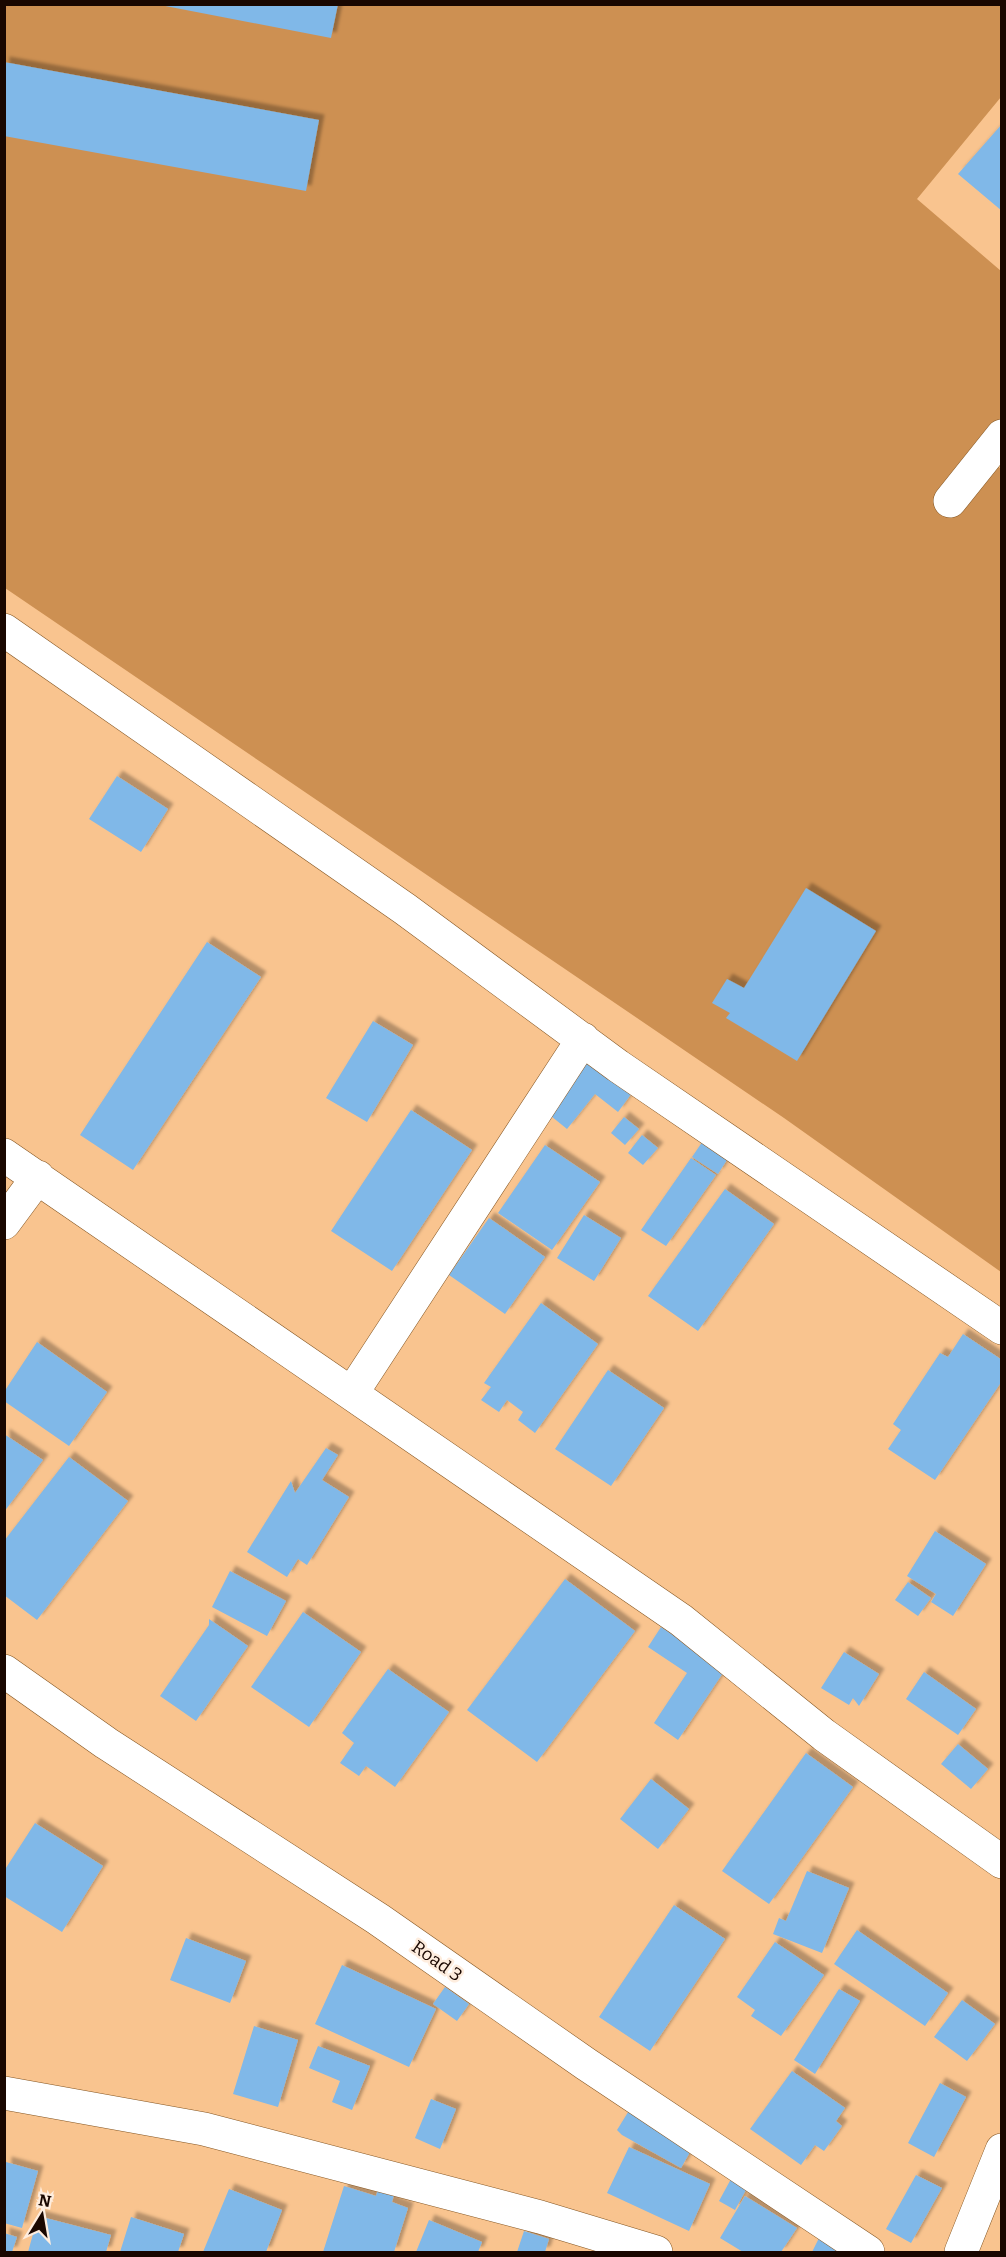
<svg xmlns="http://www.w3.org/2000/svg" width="1006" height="2257" font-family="Bitter,serif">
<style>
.green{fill:#cd9052}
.building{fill:#80b8e8;filter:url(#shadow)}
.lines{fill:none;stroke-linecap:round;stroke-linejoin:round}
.minor-casing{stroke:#855622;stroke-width:34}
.secondary-casing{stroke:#855622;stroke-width:34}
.minor{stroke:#fff;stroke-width:33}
.secondary{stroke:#fff;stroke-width:33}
.labels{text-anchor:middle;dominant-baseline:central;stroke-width:5;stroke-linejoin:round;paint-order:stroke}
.street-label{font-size:18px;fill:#190700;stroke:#feedde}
</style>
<defs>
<filter id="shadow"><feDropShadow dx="5.5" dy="-5.5" stdDeviation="1.5" flood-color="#0004"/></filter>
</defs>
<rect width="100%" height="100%" fill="#f9c48f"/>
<path class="green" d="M4 5H1001V97L917 199 1001 271V439L989 458 1002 470 1001 1272 784 1118 5 588Z"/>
<path class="building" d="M155 4H338L331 38Z
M4 62 319 120 306 191 4 136Z
M1002 124V211L958 174Z
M117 776 168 809 141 852 89 819Z
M806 888 876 931 797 1061 726 1018 730 1013 712 1003 727 979 744 988Z
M207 942 261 977 133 1170 80 1135Z
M373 1021 413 1045 367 1122 326 1098Z
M589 1059 632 1093 618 1112 595 1094 567 1129 546 1112Z
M411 1110 472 1150 392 1271 331 1231Z
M624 1117 639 1129 625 1145 611 1133Z
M642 1135 658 1148 643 1165 628 1153Z
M707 1135 732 1152 718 1174 692 1157Z
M545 1145 600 1182 552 1250 498 1213Z
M691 1158 716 1175 666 1246 641 1230Z
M725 1189 774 1224 698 1331 648 1296Z
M584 1215 621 1238 594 1281 557 1258Z
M489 1218 545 1257 505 1314 449 1275Z
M541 1303 598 1344 535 1433 518 1420 523 1412 507 1400 499 1412 481 1400 491 1387 484 1383Z
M963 1334 1002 1360V1381L935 1480 888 1449 901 1430 893 1424 940 1353 948 1357Z
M37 1342 107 1392 69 1446 4 1401V1392Z
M608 1370 664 1408 611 1486 555 1449Z
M4 1434 43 1460 4 1512Z
M326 1448 338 1455 322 1480 349 1497 307 1565 298 1559 287 1577 247 1552 291 1481 295 1493Z
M69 1457 128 1501 37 1620 4 1595V1541Z
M935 1531 986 1564 953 1616 931 1602 936 1594 907 1576Z
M230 1571 286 1601 267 1636 212 1607Z
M565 1579 635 1631 537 1762 467 1710Z
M908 1582 931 1598 918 1616 895 1600Z
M303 1612 361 1652 309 1727 251 1687Z
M209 1619 248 1646 196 1721 160 1696 209 1625Z
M661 1627 725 1670 678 1740 654 1723 687 1673 648 1647Z
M844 1652 879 1674 859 1706 853 1698 849 1705 821 1688Z
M388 1669 449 1712 395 1787 366 1766 359 1776 340 1763 354 1743 342 1733Z
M924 1672 976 1709 958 1735 906 1699Z
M958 1744 988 1769 971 1789 941 1764Z
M806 1753 853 1787 769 1904 722 1871Z
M651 1779 689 1809 658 1849 620 1819Z
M35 1823 103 1866 62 1932 4 1896V1871Z
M807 1871 849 1888 822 1953 773 1934 779 1918 786 1921Z
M674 1905 725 1939 650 2051 599 2017Z
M857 1930 948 1993 925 2026 834 1964Z
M186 1938 246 1961 230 2003 170 1980Z
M775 1942 824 1975 781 2036 751 2016 755 2010 737 1997Z
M342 1965 436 2009 409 2067 315 2024Z
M445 1987 469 2004 457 2021 433 2004Z
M839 1989 860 2001 815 2074 794 2060Z
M962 2000 995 2024 967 2061 934 2037Z
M254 2026 298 2040 278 2107 233 2094Z
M318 2046 370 2066 352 2110 332 2102 340 2081 309 2068Z
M792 2071 845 2108 836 2121 842 2126 824 2151 815 2145 801 2165 750 2129Z
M940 2083 966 2097 934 2157 908 2143Z
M431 2099 456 2109 440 2149 415 2138Z
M630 2109 694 2145 681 2168 622 2135 617 2130Z
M629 2147 710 2184 689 2231 607 2193Z
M6 2162 38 2171 22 2228 4 2223Z
M916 2175 942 2188 911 2243 886 2229Z
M731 2179 747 2188 735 2210 719 2201Z
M380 2183 396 2188 392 2202 408 2208 394 2252H323L344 2186 376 2196Z
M229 2189 282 2210 266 2252H203Z
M745 2196 797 2228 781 2252H743L720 2238Z
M38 2216 111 2235 106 2252H28Z
M131 2217 184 2234 178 2252H120Z
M429 2220 482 2242 478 2252H416Z
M524 2231 549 2239 545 2252H517Z
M4 2233 17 2237 12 2252H4Z
M819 2238 852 2252H812Z"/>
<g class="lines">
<g class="minor-casing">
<path id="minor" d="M950 501 1002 436
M4 630 405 909 618 1066 1002 1328
M4 1155 681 1620 824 1735 1002 1862
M4 1223 38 1177
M352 1393 583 1039
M4 1671 106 1743 378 1919 586 2064 868 2252
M4 2093 204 2129 540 2217 656 2252"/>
</g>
<g class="secondary-casing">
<path id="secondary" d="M961 2252 1002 2150"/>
</g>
<use href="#minor" class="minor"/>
<use href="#secondary" class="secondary"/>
</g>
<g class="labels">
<g class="street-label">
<text transform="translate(437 1961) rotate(35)">Road 3</text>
</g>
</g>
<rect width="1006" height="2257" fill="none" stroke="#190700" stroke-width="12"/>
<g transform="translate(42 2215) rotate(11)" stroke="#feedde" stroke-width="4.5" paint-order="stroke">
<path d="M0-4.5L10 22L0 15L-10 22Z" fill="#190700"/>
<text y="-9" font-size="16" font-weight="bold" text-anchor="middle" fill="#190700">N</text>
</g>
</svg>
